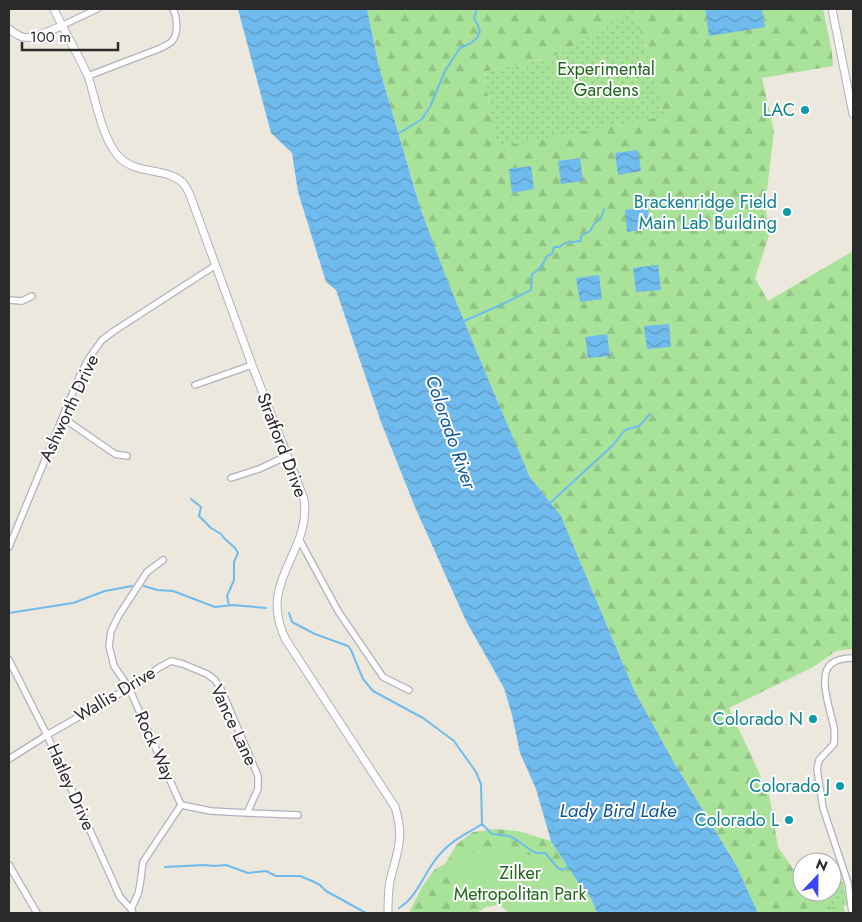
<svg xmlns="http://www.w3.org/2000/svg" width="862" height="922" font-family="Jost,sans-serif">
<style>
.forest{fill:url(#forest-firs);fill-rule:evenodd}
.park{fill:#a8e399}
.garden{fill:url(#garden-dots)}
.water{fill:url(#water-waves)}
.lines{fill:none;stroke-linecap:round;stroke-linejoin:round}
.stream{stroke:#70bbee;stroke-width:2}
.minor-casing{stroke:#b0b1be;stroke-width:8}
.tertiary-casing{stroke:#b0b1be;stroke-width:9}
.minor{stroke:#fff;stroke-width:5.5}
.tertiary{stroke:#fff;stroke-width:7}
.culture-dot{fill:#0f9aa8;stroke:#fff;stroke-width:2}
.labels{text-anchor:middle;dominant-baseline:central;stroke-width:4;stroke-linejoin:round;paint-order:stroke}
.park-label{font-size:18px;fill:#1f681a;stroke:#fff}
.culture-label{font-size:18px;fill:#0d838f;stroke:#fff;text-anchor:end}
.street-label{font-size:18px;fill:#2a2a2a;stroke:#fff}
.water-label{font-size:19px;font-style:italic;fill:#0e569b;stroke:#fff}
</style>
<defs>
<pattern id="forest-firs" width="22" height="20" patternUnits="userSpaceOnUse" patternTransform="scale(1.25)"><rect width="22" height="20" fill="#a8e399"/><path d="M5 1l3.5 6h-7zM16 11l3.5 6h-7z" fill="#91c384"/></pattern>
<pattern id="garden-dots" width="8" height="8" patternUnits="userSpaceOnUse" patternTransform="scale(1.25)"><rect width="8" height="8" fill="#a8e399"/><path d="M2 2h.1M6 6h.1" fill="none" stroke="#91c384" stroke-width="1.8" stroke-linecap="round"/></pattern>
<pattern id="water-waves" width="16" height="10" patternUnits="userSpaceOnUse" patternTransform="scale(1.25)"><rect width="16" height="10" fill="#70bbee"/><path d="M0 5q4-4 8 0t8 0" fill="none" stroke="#5c98c1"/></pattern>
</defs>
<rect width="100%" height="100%" fill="#ece8dd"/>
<path class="forest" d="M367 9H823L832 53 833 66 762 78 774 131 765 207 770 232 755 278 768 301 853 251V649L836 651 813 667 729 708 769 794 778 847 802 882V892H832V874L838 871 845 913H758L736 865 672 759 634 690 561 516 530 477 491 386 446 277 421 209 379 67ZM634 11 497 147 484 72 553 57Z
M495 829 518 831 551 841 577 881 585 889 597 913H509L500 905 486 907 477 913H409L422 887 435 869 445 864 457 844 473 832Z"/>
<path class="park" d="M503 846 541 859 577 881 590 896 597 913H509L500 905 460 885 445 864 489 847Z"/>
<path class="garden" d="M634 10 665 116 497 147 484 72 553 57Z
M843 882 847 905 830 908 827 892H832V884Z"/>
<path class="water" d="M238 9H367L379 67 420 207 446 277 491 386 530 477 561 516 634 690 672 759 736 865 758 913H597L590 896 577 881 551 841 536 789 520 753 512 715 504 688 466 621 415 507 381 422 336 290 326 282 298 192 292 153 271 133Z
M705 9H762L765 27 709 36Z
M638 150 641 171 618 175 615 153Z
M580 158 583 181 561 184 558 161Z
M531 166 534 189 512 193 509 169Z
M648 207 650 229 627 232 625 210Z
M658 265 661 290 636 292 633 268Z
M599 275 602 299 580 302 576 278Z
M669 324 671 347 647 349 644 326Z
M607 334 610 356 588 358 585 337Z"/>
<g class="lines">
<path class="stream" d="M398 134 422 119 430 107 445 71 460 48 471 43 477 38 480 31 478 26 474 18 477 9
M464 321 503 304 531 290 532 274C539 271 544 263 547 256L552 254 554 247H559L565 243 581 241V236L590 231 594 224 601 218 604 209
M191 499 201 507 199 516 211 528 221 534 224 538 235 548 238 553 234 562V580L227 596 229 605
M549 504 613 445 625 430 639 426 650 414
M144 586 157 590 173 591 215 607 233 605 266 608
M9 613 73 603 105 591 132 586
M289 613 292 622 315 634 348 646 351 650 363 679 373 691 423 718 454 741 476 772 481 784 482 824 492 834 509 836 515 839 532 851 537 853H545L558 868 563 870 568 866
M165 867 205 865 214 866 226 865 248 873 266 871 276 876H300L312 881 320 885 326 891 366 913
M399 908C419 896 425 869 441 853 452 840 468 833 482 824"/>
<g class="minor-casing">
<path id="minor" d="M61 26 97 9
M88 76 161 48C164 46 170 44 172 41 179 33 177 17 173 9
M9 300 22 301 32 296
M195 385 252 365
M63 418 115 454 127 456
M231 478 259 469 287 456
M299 539 338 611 383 677 409 690
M9 547 80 375 89 358 102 340 114 331 216 265
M163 560 147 572 119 615 111 631 109 646 114 666 129 688 181 805
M9 660 47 735 120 897 131 909 133 913
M9 759 47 735 129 688 160 667 171 661 183 664 207 674 215 680 221 689 258 776V789L247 813
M181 805 211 811 247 813 298 815
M9 865 37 913
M131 909 138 894 140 885 143 862 181 805
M852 913 848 883 823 808 817 769 819 760 834 744C834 739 835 733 834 728 831 712 817 675 831 664 837 659 846 658 853 658"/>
</g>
<g class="tertiary-casing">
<path id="tertiary" d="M54 9C64 31 77 52 87 74 90 80 91 87 93 93 98 112 105 142 119 157 136 175 165 167 182 182 186 186 188 191 190 195L252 365 304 499C312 553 256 581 286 640L395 807C405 838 397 852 390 881 388 892 388 903 388 913
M832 9 853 114
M9 29C13 32 18 36 23 37 33 40 51 30 61 26"/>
</g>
<use href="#minor" class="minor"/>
<use href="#tertiary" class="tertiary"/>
</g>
<g class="culture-dot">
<circle cx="805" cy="110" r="5"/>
<circle cx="787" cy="212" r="5"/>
<circle cx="813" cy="719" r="5"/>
<circle cx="840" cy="786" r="5"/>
<circle cx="789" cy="820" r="5"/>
</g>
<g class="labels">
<g class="park-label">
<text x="606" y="69">Experimental<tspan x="606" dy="21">Gardens</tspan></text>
<text x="520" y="873">Zilker<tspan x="520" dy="21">Metropolitan Park</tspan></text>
</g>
<g class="culture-label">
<text x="795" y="110">LAC</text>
<text x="777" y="202">Brackenridge Field<tspan x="777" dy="21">Main Lab Building</tspan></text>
<text x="803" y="719">Colorado N</text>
<text x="830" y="786">Colorado J</text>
<text x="779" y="820">Colorado L</text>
</g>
<g class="street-label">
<text transform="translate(69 408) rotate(-65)">Ashworth Drive</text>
<text transform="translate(282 445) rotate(69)">Stratford Drive</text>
<text transform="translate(115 694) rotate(-31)">Wallis Drive</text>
<text transform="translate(234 725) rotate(65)">Vance Lane</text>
<text transform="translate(155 746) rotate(66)">Rock Way</text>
<text transform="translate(71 787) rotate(66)">Hatley Drive</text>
</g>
<g class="water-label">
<text transform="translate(451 432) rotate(71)">Colorado River</text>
<text x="618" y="810">Lady Bird Lake</text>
</g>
</g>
<rect width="862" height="922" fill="none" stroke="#2a2a2a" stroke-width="20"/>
<g transform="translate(817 877) rotate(22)"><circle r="24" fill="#ffffff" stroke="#aaaaaa"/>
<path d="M0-4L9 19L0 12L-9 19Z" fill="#3d45f9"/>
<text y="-8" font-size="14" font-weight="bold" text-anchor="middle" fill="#2a2a2a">N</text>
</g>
<path d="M22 42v8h96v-8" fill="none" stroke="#2a2a2a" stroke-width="2.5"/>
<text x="30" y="42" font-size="15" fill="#2a2a2a" stroke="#ffffff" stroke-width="4" paint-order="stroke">100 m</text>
</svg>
